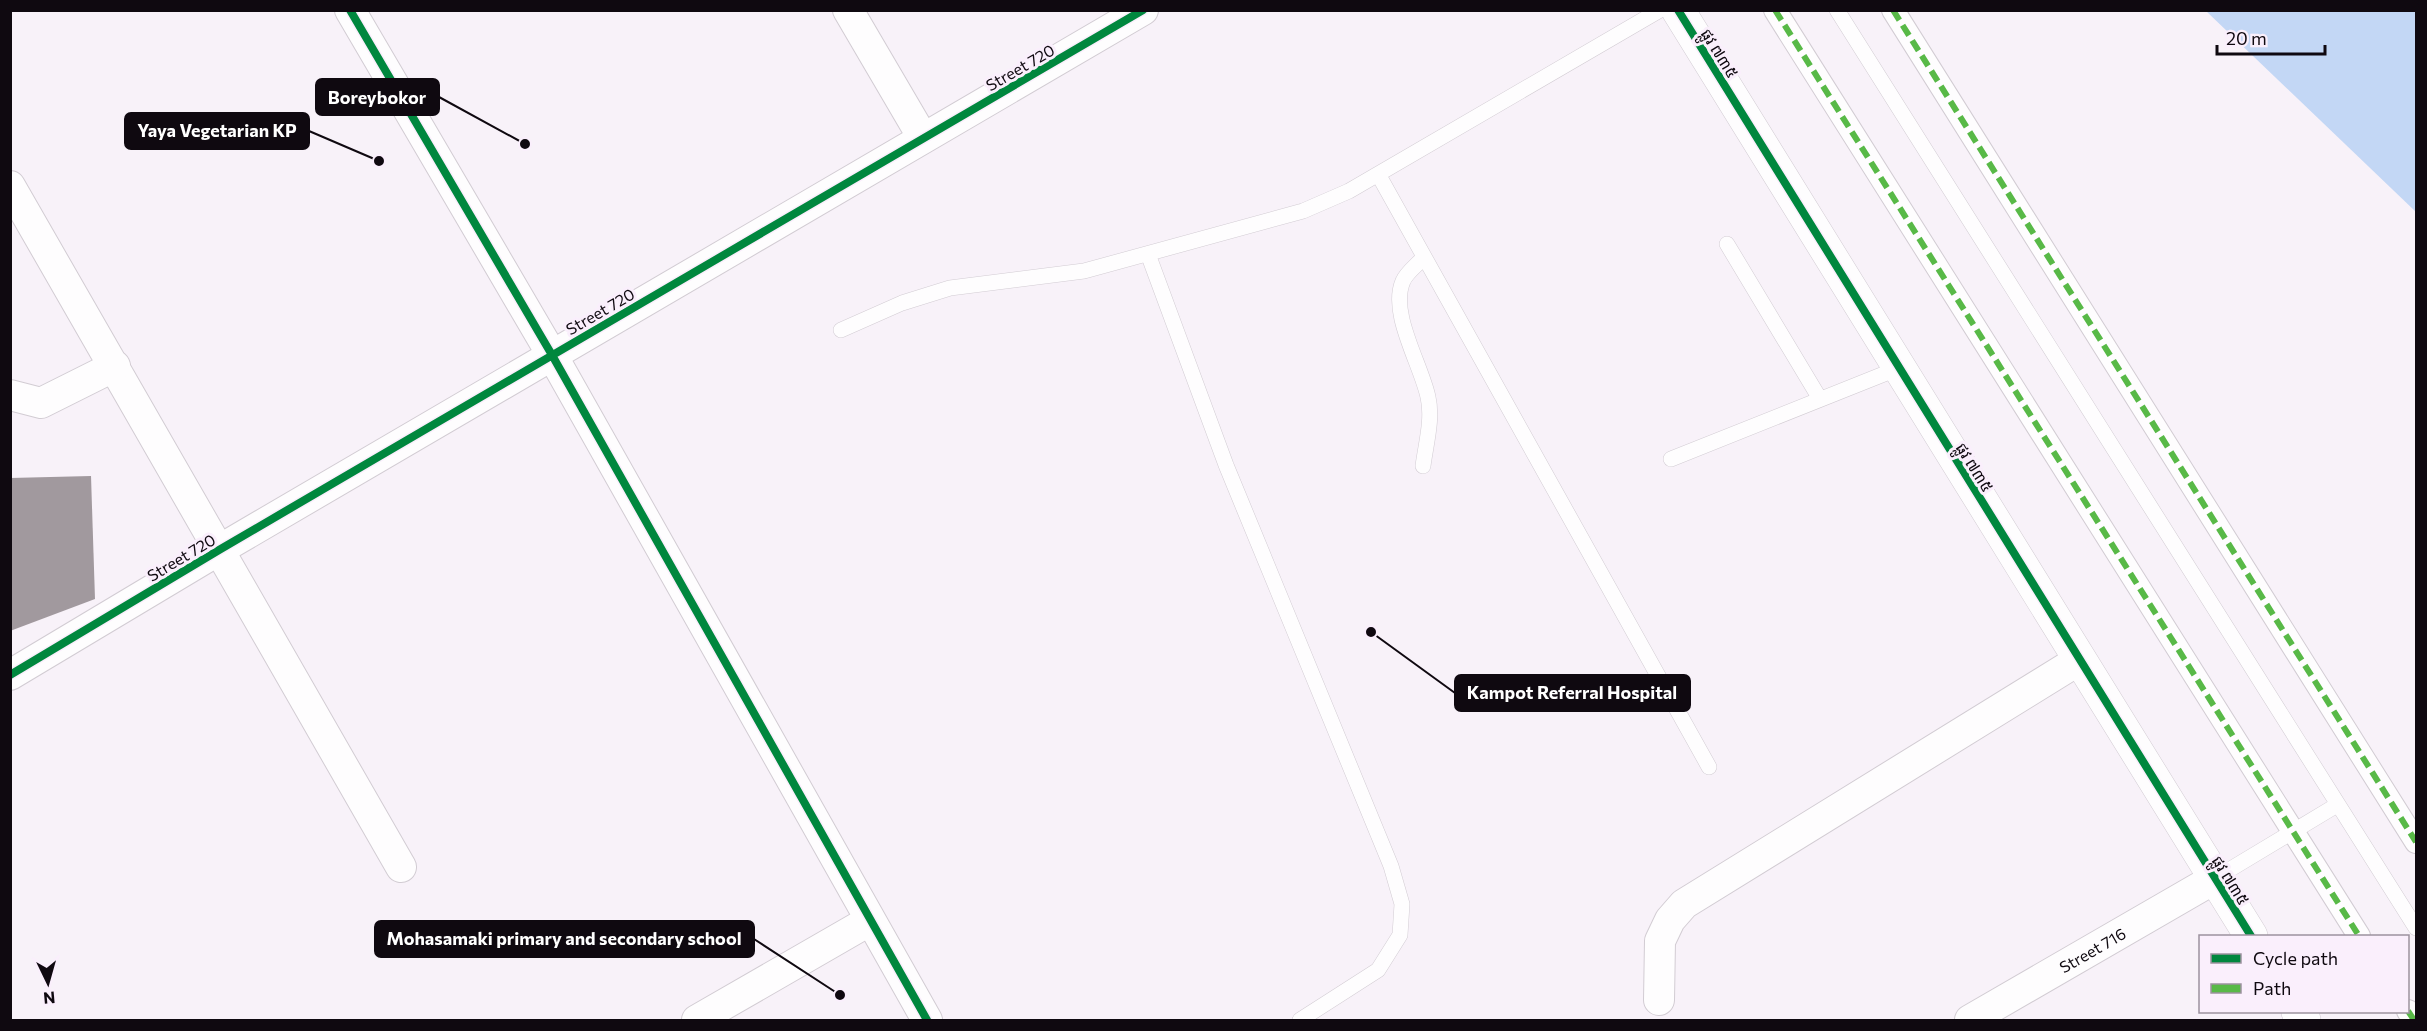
<svg xmlns="http://www.w3.org/2000/svg" width="2427" height="1031" font-family="Commissioner,'Noto Sans Khmer',sans-serif">
<style>
.water{fill:#c3d7f5}
.building{fill:#a1999e}
.lines{fill:none;stroke-linecap:round;stroke-linejoin:round}
.service-casing{stroke:#d2ccd3;stroke-width:16}
.pedestrian-casing{stroke:#d2ccd3;stroke-width:24}
.minor-casing{stroke:#d2ccd3;stroke-width:32}
.tertiary-casing{stroke:#d2ccd3;stroke-width:34}
.service{stroke:#fefdfe;stroke-width:15}
.pedestrian{stroke:#fefdfe;stroke-width:22}
.minor{stroke:#fefdfe;stroke-width:30}
.tertiary{stroke:#fefdfe;stroke-width:33}
.quiet{stroke:#58b947;stroke-width:6;stroke-dasharray:12 6;stroke-linecap:butt}
.cycleway-casing{stroke:#faeffc;stroke-width:11}
.cycleway{stroke:#00873e;stroke-width:8}
.labels{text-anchor:middle;dominant-baseline:central;stroke-width:6;stroke-linejoin:round;paint-order:stroke}
.street-label{font-size:16px;fill:#0f0910;stroke:#faeffc}
.leader{fill:none;stroke:#0f0910;stroke-width:2}
.callout-dot{fill:#0f0910;stroke:#faeffc;stroke-width:2}
.callout{fill:#0f0910;stroke:#0f0910;stroke-width:2}
.callout-label{font-size:18px;text-anchor:middle;font-weight:bold;fill:#fff}
</style>
<rect width="100%" height="100%" fill="#f8f2f9"/>
<path class="water" d="M2206 11H2416V212Z"/>
<path class="building" d="M91 476 95 599 10 631V478Z"/>
<g class="lines">
<g class="service-casing">
<path id="service" d="M1837 10 2416 928
M1378 174 1709 767
M1727 244 1820 399
M1148 254 1226 465 1391 866 1402 904 1400 935 1378 970 1300 1020
M841 330 902 303 950 288 1084 271 1303 211 1349 191 1660 10
M1671 459 1899 368
M1423 466C1426 443 1433 419 1428 397 1421 364 1389 313 1403 281 1406 273 1418 264 1424 257
M2214 879 2337 805"/>
</g>
<g class="pedestrian-casing">
<path id="pedestrian" d="M1775 10 2359 936
M1893 10 2416 842
M2408 1011 2414 1020"/>
</g>
<g class="minor-casing">
<g id="minor">
<path d="M350 10 552 355 927 1020"/>
<path d="M848 10 923 138"/>
<path d="M10 186 401 867"/>
<path d="M10 395 41 403 115 366"/>
<path d="M10 675 219 550 1143 10"/>
<path d="M1659 1000 1660 941 1670 920 1684 904 2079 660"/>
<path d="M697 1020 869 921"/>
<path id="s1" d="M1970 1020 2214 879"/>
</g>
</g>
<g class="tertiary-casing">
<path id="tertiary" d="M1678 10 2251 936
M2298 1012 2304 1020"/>
</g>
<use href="#service" class="service"/>
<use href="#pedestrian" class="pedestrian"/>
<use href="#minor" class="minor"/>
<use href="#tertiary" class="tertiary"/>
<path class="quiet" d="M1775 10 2359 936
M1893 10 2416 842
M2408 1011 2414 1020"/>
<g class="cycleway-casing">
<path id="cycleway" d="M350 10 552 355 927 1020
M1678 10 2251 936
M10 675 219 550 1143 10"/>
</g>
<use href="#cycleway" class="cycleway"/>
</g>
<g class="labels">
<g class="street-label">
<text transform="translate(1720 53) rotate(58)">ផ្លូវ ៧៣៥</text>
<text transform="translate(1020 67) rotate(-30)">Street 720</text>
<text transform="translate(600 311) rotate(-30)">Street 720</text>
<text transform="translate(1975 467) rotate(58)">ផ្លូវ ៧៣៥</text>
<text transform="translate(181 557) rotate(-31)">Street 720</text>
<text transform="translate(2231 880) rotate(58)">ផ្លូវ ៧៣៥</text>
<text stroke="none"><textPath href="#s1" startOffset="141">Street 716</textPath></text>
</g>
</g>
<path class="leader" d="M525 144L439 97M379 161L309 131M1371 632L1455 693M840 995L754 939"/>
<g class="callout-dot">
<circle cx="525" cy="144" r="6"/>
<circle cx="379" cy="161" r="6"/>
<circle cx="1371" cy="632" r="6"/>
<circle cx="840" cy="995" r="6"/>
</g>
<g class="callout">
<rect x="316" y="79" width="123" height="36" rx="6"/>
<rect x="125" y="113" width="184" height="36" rx="6"/>
<rect x="1455" y="675" width="235" height="36" rx="6"/>
<rect x="375" y="921" width="379" height="36" rx="6"/>
</g>
<g class="callout-label">
<text x="377" y="104">Boreybokor</text>
<text x="217" y="137">Yaya Vegetarian KP</text>
<text x="1572" y="699">Kampot Referral Hospital</text>
<text x="564" y="945">Mohasamaki primary and secondary school</text>
</g>
<rect width="2427" height="1031" fill="none" stroke="#0f0910" stroke-width="24"/>
<rect x="2199" y="935" width="210" height="78" fill="#faeffc" stroke="#9c939e" stroke-width="1.5"/>
<rect x="2211" y="954" width="30" height="9" fill="#00873e" stroke="#9c939e" stroke-width="1.5"/>
<text x="2253" y="965" font-size="18" fill="#0f0910">Cycle path</text>
<rect x="2211" y="984" width="30" height="9" fill="#58b947" stroke="#9c939e" stroke-width="1.5"/>
<text x="2253" y="995" font-size="18" fill="#0f0910">Path</text>
<g transform="translate(48 983) rotate(175)" stroke="#faeffc" stroke-width="4.5" paint-order="stroke">
<path d="M0-4.5L10 22L0 15L-10 22Z" fill="#0f0910"/>
<text y="-9" font-size="16" font-weight="bold" text-anchor="middle" fill="#0f0910">N</text>
</g>
<path d="M2217 45v9h108v-9" fill="none" stroke="#0f0910" stroke-width="3"/>
<text x="2226" y="45" font-size="18" fill="#0f0910" stroke="#faeffc" stroke-width="4.5" paint-order="stroke">20 m</text>
</svg>
